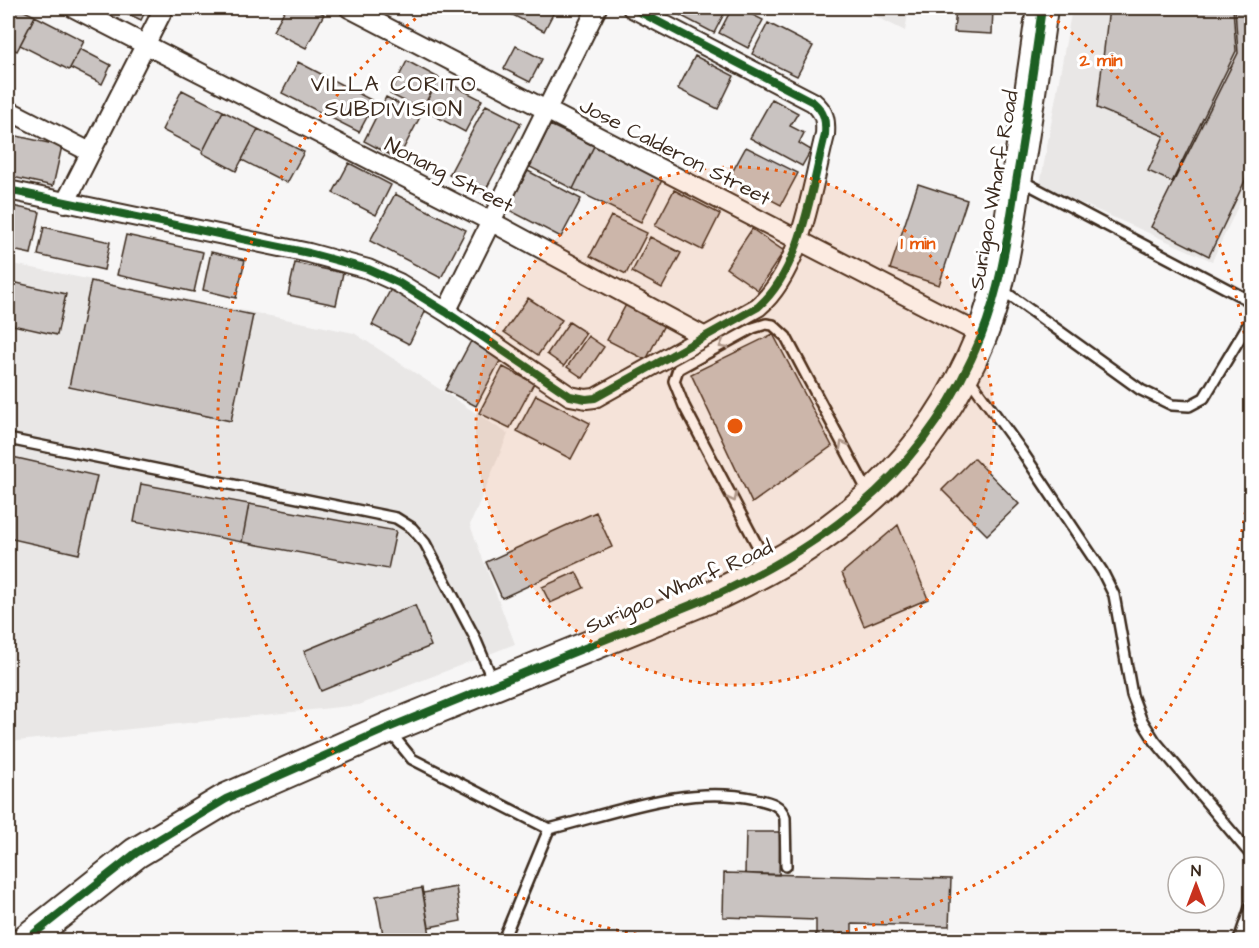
<svg xmlns="http://www.w3.org/2000/svg" width="1259" height="948" font-family="'Architects Daughter',sans-serif">
<style>
.built{fill:#e9e7e6}
.building{fill:#c9c3c1;stroke:#3b2a1e;stroke-width:1.5}
.lines{fill:none;stroke-linecap:round;stroke-linejoin:round}
.service-casing{stroke:#3b2a1e;stroke-width:14}
.minor-casing{stroke:#3b2a1e;stroke-width:22}
.primary-casing{stroke:#3b2a1e;stroke-width:34}
.service{stroke:#fff;stroke-width:9}
.minor{stroke:#fff;stroke-width:18}
.primary{stroke:#fff;stroke-width:30}
.cycleway-casing{stroke:#fff;stroke-width:11}
.cycleway{stroke:#1b5e20;stroke-width:8}
.oneway{stroke:#a79f9a}
.ring{fill:none;stroke:#e8590c;stroke-width:3;stroke-dasharray:3 6}
.labels{text-anchor:middle;dominant-baseline:central;stroke-width:6;stroke-linejoin:round;paint-order:stroke}
.street-label{font-size:21px;fill:#3b2a1e;stroke:#fff}
.neighbourhood-label{font-size:22px;letter-spacing:1.5px;fill:#3b2a1e;stroke:#fff}
.centre{fill:#e8590c;stroke:#fff;stroke-width:3}
.ring-label{font-size:18px;text-anchor:middle;font-weight:bold;fill:#e8590c;stroke:#fff;stroke-width:6;stroke-linejoin:round;paint-order:stroke}
</style>
<rect width="100%" height="100%" fill="#f7f6f6"/>
<filter id="ink" filterUnits="userSpaceOnUse"><feTurbulence type="fractalNoise" baseFrequency=".0167" numOctaves="2"/><feDisplacementMap in="SourceGraphic" scale="12" xChannelSelector="R" yChannelSelector="G"/><feConvolveMatrix kernelMatrix="1 2 1 2 8 2 1 2 1" color-interpolation-filters="sRGB"/></filter>
<g filter="url(#ink)">
<path class="built" d="M859 8H924L923 14H908L905 31Z
M1072 8H1251V179L1212 261 1040 185Z
M8 263 354 333 508 434 470 525 515 644 359 705 8 742Z"/>
<path class="building" d="M8 8H18L35 16 17 51 8 47Z
M116 8H147L141 20Z
M286 8H312L324 14 306 48 273 31Z
M499 8H556L544 31Z
M674 8H727L714 33 672 11Z
M732 8H739L763 20 748 48 719 33Z
M956 8H993L992 34 954 32Z
M1109 8H1233L1236 51 1172 182 1148 171 1164 136 1097 108Z
M1235 8H1252V72L1247 82 1252 166 1209 256 1151 227 1238 53Z
M35 16 84 41 69 70 20 45Z
M768 23 813 46 797 76 752 54Z
M516 46 542 59 530 82 504 69Z
M80 49 111 65 102 84 70 68Z
M695 56 734 76 718 109 678 89Z
M407 61 439 78 422 110 390 94Z
M298 62 375 102 359 132 282 93Z
M439 78 482 100 465 132 422 109Z
M182 90 223 111 203 151 162 130Z
M386 97 421 115 398 159 364 141Z
M772 99 798 113 790 126 804 133 799 143 811 150 802 166 750 138Z
M486 105 521 123 484 193 449 175Z
M223 111 258 129 236 171 202 153Z
M550 125 594 146 573 189 530 167Z
M258 129 304 152 287 183 242 160Z
M8 134 62 146 53 186 8 176Z
M594 146 662 180 641 222 573 189Z
M746 147 798 173 781 205 729 178Z
M349 163 391 185 376 215 333 193Z
M528 171 581 199 561 237 507 209Z
M918 184 967 200 939 285 890 269Z
M674 190 720 214 702 250 655 226Z
M395 194 466 230 441 278 370 241Z
M8 205 40 212 31 254 8 249Z
M611 216 647 233 626 274 590 256Z
M44 227 110 242 104 270 38 255Z
M752 229 784 251 758 290 726 268Z
M126 235 203 252 194 292 117 275Z
M650 237 681 253 662 288 632 272Z
M211 252 245 260 236 298 203 290Z
M295 263 343 273 336 305 288 295Z
M8 281 66 294 57 335 8 324Z
M91 281 253 315 231 421 69 387Z
M393 285 429 304 409 344 372 325Z
M528 298 562 320 538 355 504 332Z
M628 301 666 321 646 360 607 340Z
M569 322 586 333 564 366 547 354Z
M773 334 832 446 752 503 691 374Z
M588 336 604 347 583 378 567 367Z
M471 341 502 357 476 406 445 390Z
M503 367 534 383 510 428 479 413Z
M536 395 590 423 571 459 517 431Z
M8 456 97 476 79 554 8 538Z
M974 458 1019 504 987 535 942 490Z
M141 484 249 504 242 542 134 522Z
M249 504 396 531 388 569 242 542Z
M596 512 612 547 502 598 486 562Z
M898 525 928 599 864 626 842 573Z
M576 572 584 588 550 603 542 587Z
M415 605 431 646 321 691 304 651Z
M746 832H780L779 875 745 874Z
M724 873 951 879 949 926 852 924V940H816V920L723 917Z
M456 887 461 921 429 927 423 893Z
M422 888 430 935 384 940 376 896Z"/>
<g class="lines">
<g class="service-casing">
<path id="service" d="M1022 181 1252 302
M1001 289 1141 390 1172 405 1189 406 1204 398 1252 318
M968 377 1021 450 1102 571 1114 595 1132 695 1141 719 1155 741 1252 856
M8 439 396 518 412 528 425 543 474 636 493 681
M767 564 684 406 674 381 678 369 753 328 766 324 773 325 786 337 868 492
M391 733 412 759 549 829C617 812 687 784 756 799 769 802 781 804 785 818L786 866
M503 940 549 829
M1239 940 1252 902"/>
</g>
<g class="minor-casing">
<path id="minor" d="M74 8 490 221 705 337
M349 8 982 335
M8 110 90 152
M8 190 309 253 368 269 399 283 446 312 570 396 586 399 595 398 758 307C802 269 811 189 825 135 826 121 825 112 813 102L632 8
M65 203 164 8
M446 312 597 8"/>
</g>
<g class="primary-casing">
<path id="primary" d="M26 940 136 853 226 799 388 728 720 593C840 537 930 463 981 337 1001 287 1008 234 1016 182 1026 124 1034 66 1042 8"/>
</g>
<use href="#service" class="service"/>
<use href="#minor" class="minor"/>
<use href="#primary" class="primary"/>
<g class="cycleway-casing">
<path id="cycleway" d="M8 190 309 253 368 269 399 283 446 312 570 396 586 399 595 398 758 307C802 269 811 189 825 135 826 121 825 112 813 102L632 8
M26 940 136 853 226 799 388 728 720 593C840 537 930 463 981 337 1001 287 1008 234 1016 182 1026 124 1034 66 1042 8"/>
</g>
<use href="#cycleway" class="cycleway"/>
</g>
<defs><path id="oneway-chevron" d="M-2-3.5L2.5 0L-2 3.5" fill="none" stroke-width="1.6" stroke-linecap="round" stroke-linejoin="round" transform="scale(1.5)"/></defs>
<g class="oneway">
<use href="#oneway-chevron" transform="translate(723 345) rotate(150)"/>
<use href="#oneway-chevron" transform="translate(843 445) rotate(-118)"/>
<use href="#oneway-chevron" transform="translate(733 498) rotate(63)"/>
</g>
</g>
<circle cx="735" cy="426" r="259" fill="#e8590c" fill-opacity=".12"/>
<g class="ring">
<circle cx="735" cy="426" r="259"/>
<path d="M1251 467A518 518 0 0 1 798 940M672 940A518 518 0 0 1 427 10M1043 10A518 518 0 0 1 1251 385"/>
</g>
<g class="labels">
<g class="street-label">
<text transform="translate(675 152) rotate(27)">Jose Calderon Street</text>
<text transform="translate(449 175) rotate(27)">Nonang Street</text>
<text transform="translate(994 190) rotate(-80)">Surigao Wharf Road</text>
<text transform="translate(679 587) rotate(-24)">Surigao Wharf Road</text>
</g>
<g class="neighbourhood-label">
<text x="394" y="84">VILLA CORITO<tspan x="394" dy="25">SUBDIVISION</tspan></text>
</g>
</g>
<circle cx="735" cy="426" r="9" class="centre"/>
<g class="ring-label">
<text x="1101" y="66">2 min</text>
<text x="918" y="249">1 min</text>
</g>
<rect width="1259" height="948" fill="none" stroke="#fff" stroke-width="30"/>
<rect x="15" y="15" width="1229" height="918" fill="none" stroke="#3b2a1e" stroke-width="2" filter="url(#ink)"/>
<g transform="translate(1196 885)"><circle r="28" fill="#ffffff" stroke="#b1aaa5" stroke-width="1.5"/>
<path d="M0-4.5L10 22L0 15L-10 22Z" fill="#c8321e"/>
<text y="-9" font-size="16" font-weight="bold" text-anchor="middle" fill="#3b2a1e">N</text>
</g>
</svg>
